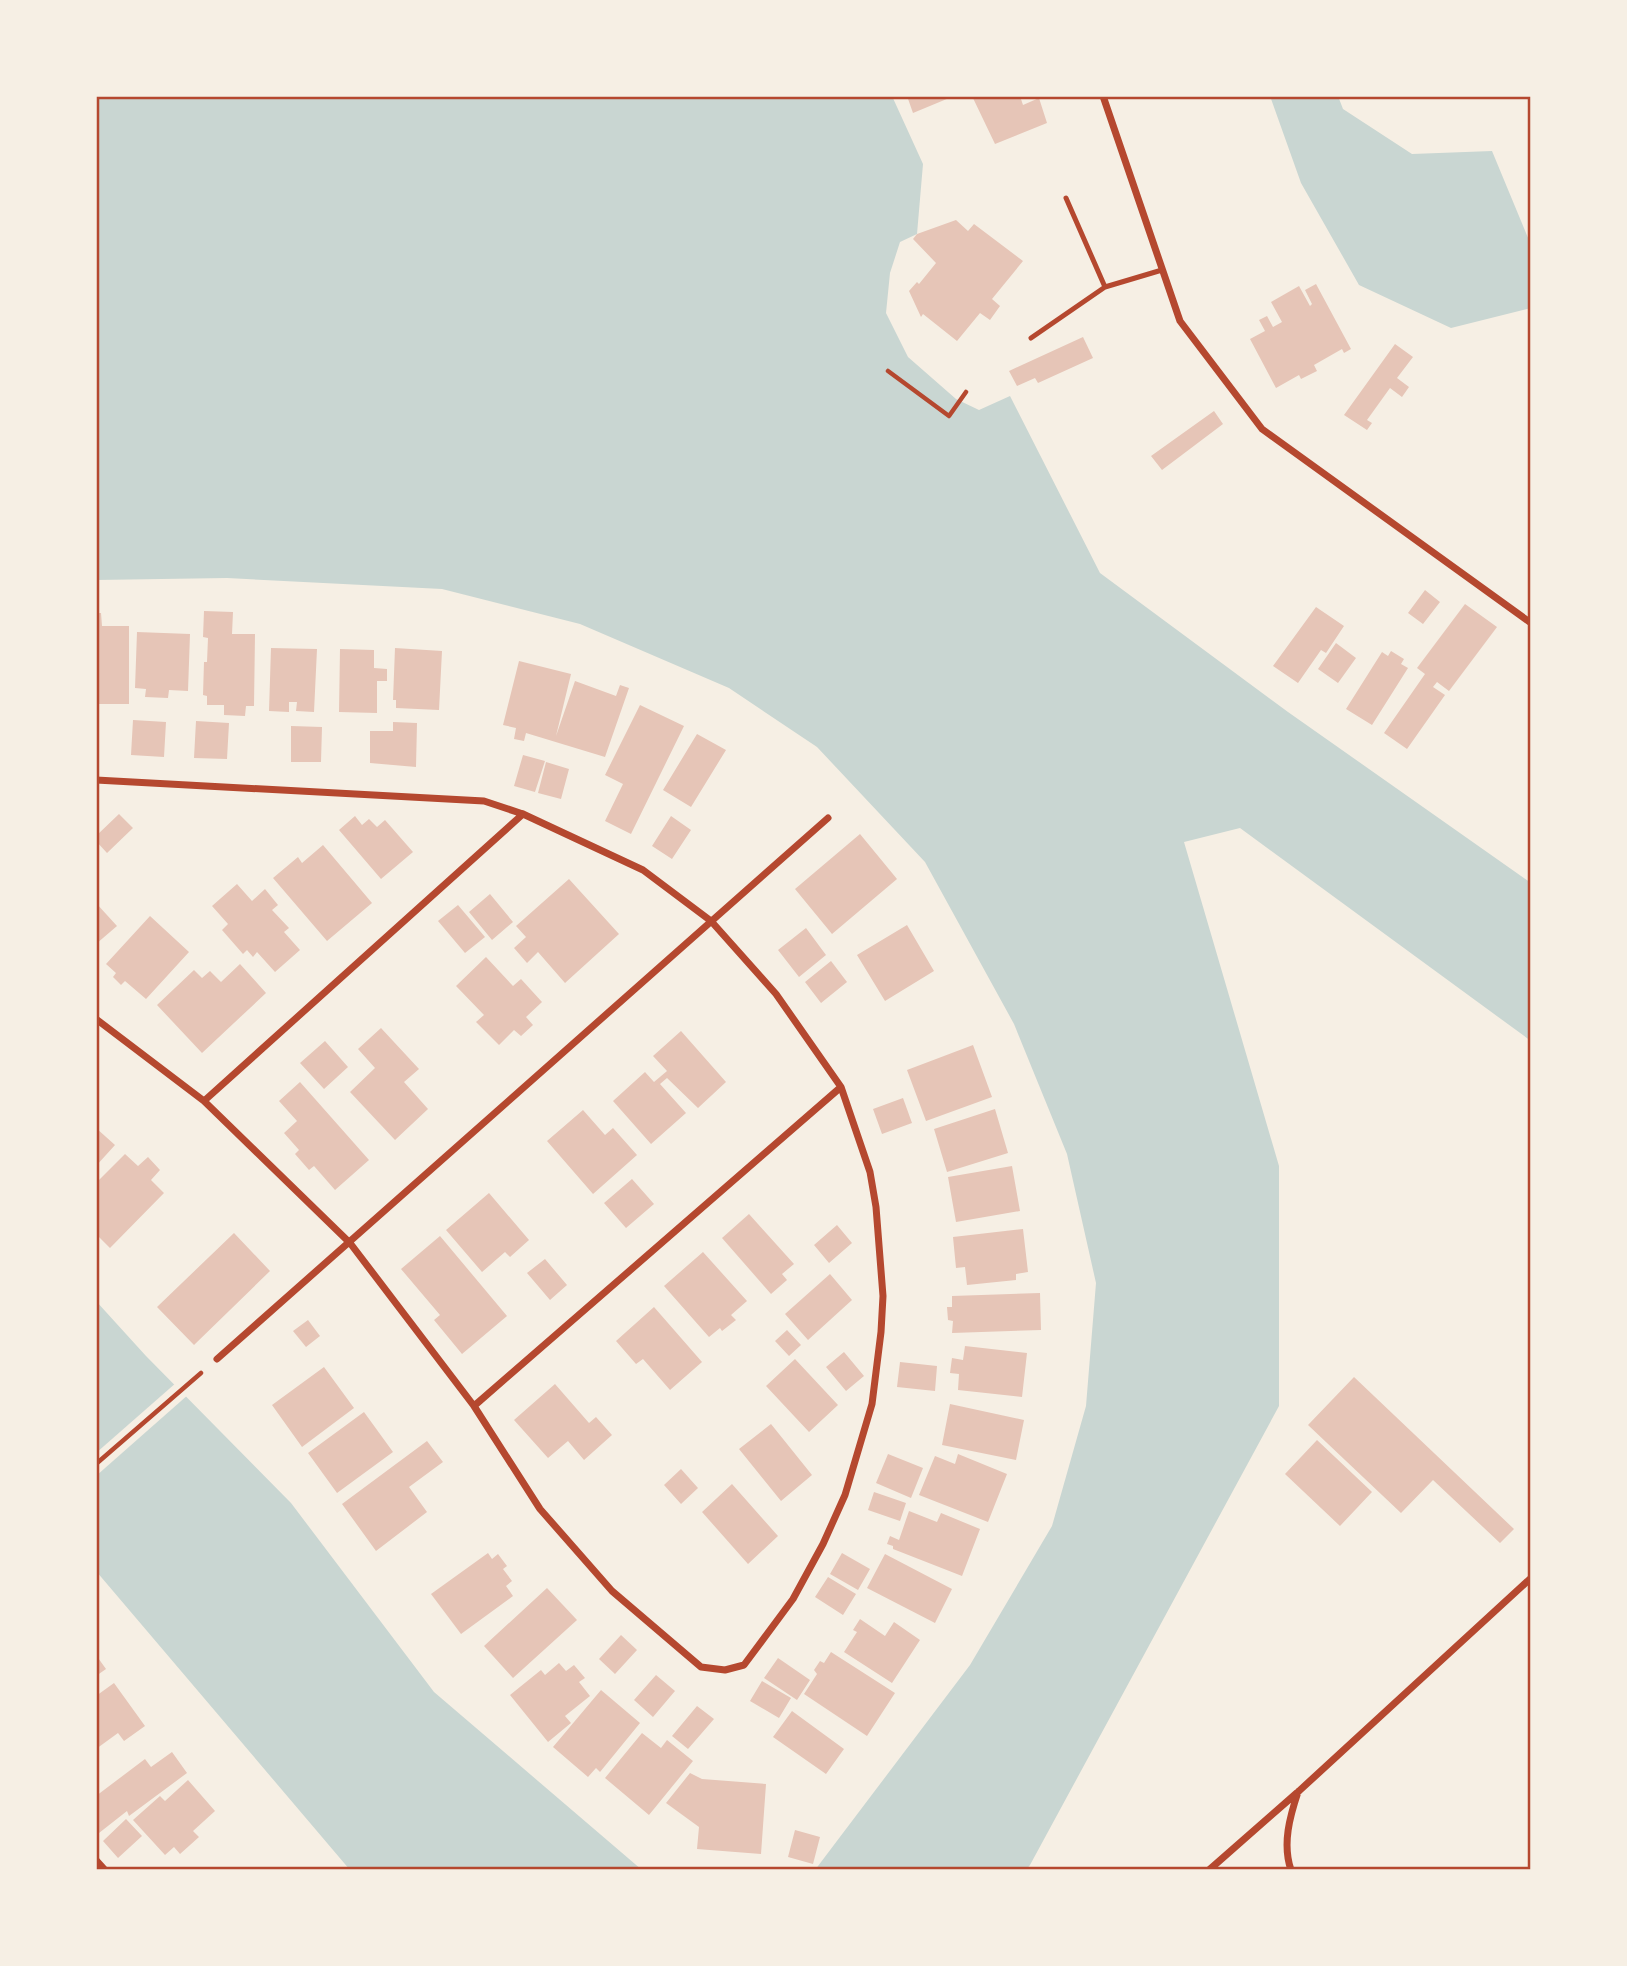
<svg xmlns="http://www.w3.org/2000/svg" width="1627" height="1966" font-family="'Nunito Sans',sans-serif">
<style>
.water{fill:#c9d6d2}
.pier{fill:#f6efe4}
.building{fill:#e6c5b7}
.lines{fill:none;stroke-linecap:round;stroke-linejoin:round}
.path{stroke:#b5482f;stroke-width:4.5}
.service{stroke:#b5482f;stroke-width:5}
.minor{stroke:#b5482f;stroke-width:7}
.neatline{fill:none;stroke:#b5482f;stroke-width:2.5}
</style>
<rect width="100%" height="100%" fill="#f6efe4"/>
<path class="water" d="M96 96H892L923 164 917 234 900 242 890 273 886 313 908 357 956 399 979 410 1010 396 1100 573 1288 712 1531 883V1041L1240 828 1184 842 1279 1166V1406L1030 1865 1026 1870H815L970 1665 1052 1526 1086 1406 1096 1283 1067 1154 1014 1024 925 862 817 747 729 688 580 624 442 589 227 578 96 580Z
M1270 96H1338L1343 109 1412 154 1492 151 1531 245V308L1451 328 1359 285 1301 183Z
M96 1301 146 1356 291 1503 434 1692 642 1870H350L96 1571Z"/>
<path class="pier" d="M177 1382 189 1394 96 1476V1453Z"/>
<path class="building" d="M907 96H954L913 113Z
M972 96H1020L1023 105 1039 98 1047 123 995 144Z
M956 220 968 231 974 224 1023 261 992 299 1000 306 990 320 980 313 957 341 923 314 921 317 909 291 917 282 919 284 936 263 913 239 917 234Z
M1316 284 1351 349 1344 353 1342 349 1314 365 1317 371 1301 379 1299 375 1276 388 1250 339 1265 331 1259 320 1267 316 1273 327 1282 322 1271 302 1299 286 1310 306 1312 304 1305 290Z
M1083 337 1093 358 1038 383 1035 378 1017 386 1009 371Z
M1395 344 1413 357 1397 378 1409 387 1402 397 1390 388 1367 420 1372 423 1367 430 1344 415Z
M1214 411 1223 424 1162 470 1151 456Z
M1425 590 1440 602 1423 624 1408 613Z
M1465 604 1497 627 1449 691 1437 682 1433 687 1445 695 1407 749 1384 733 1425 674 1417 668Z
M1316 607 1344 626 1326 653 1321 650 1298 683 1273 666Z
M204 611 233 612 232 634H255L254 706H246L245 716 224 715V705H207V696L203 695 204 662H207L208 638 203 637Z
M96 613H101L102 626H129V704H96Z
M137 632 190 634 188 691 169 690 168 698 145 697 146 689 135 688Z
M1336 643 1356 658 1338 683 1318 669Z
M271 648 317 649 314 712 296 711 297 702H289V712L269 711Z
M395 648 442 651 439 710 396 708V700H393Z
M340 649 374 650V668L387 669V681H377V713L339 712Z
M1391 651 1404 659 1401 664 1408 668 1372 725 1346 709 1382 652 1388 656Z
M519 661 571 674 556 736 575 681 616 696 620 685 629 688 605 757 526 733 524 741 514 739 516 728 503 725Z
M640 705 684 726 631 834 605 821 623 784 605 775Z
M133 720 166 722 164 757 131 755Z
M196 721 229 723 227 759 194 758Z
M393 722 417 723 416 767 370 763V731H393Z
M291 726 322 727 321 762H291Z
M697 734 726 750 691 807 663 790Z
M523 755 545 761 535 792 514 786Z
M546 762 569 769 561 799 538 793Z
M119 814 133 828 107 853 96 841V836Z
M355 816 362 825 369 819 377 827 385 820 413 852 381 879 339 830Z
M671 816 691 830 672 859 652 846Z
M860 834 897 879 832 934 795 889Z
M323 845 372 903 327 941 273 878 298 857 302 863Z
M569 879 619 934 565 983 538 952 527 963 514 948 526 937 516 926Z
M237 884 252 901 265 889 278 905 272 910 289 928 284 932 300 950 275 972 257 952 253 957 247 950 243 954 222 930 228 924 212 906Z
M490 894 513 922 492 940 469 912Z
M96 903 117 926 96 944Z
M458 905 485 937 465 953 438 921Z
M150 916 189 952 146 999 125 981 121 985 113 977 116 973 106 964Z
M907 925 934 971 885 1001 857 955Z
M806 928 826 955 799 977 778 950Z
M486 957 513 986 521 979 542 1002 526 1017 533 1025 521 1036 514 1030 499 1045 476 1022 484 1015 456 986Z
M831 961 847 982 821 1003 805 982Z
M240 964 266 993 202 1053 157 1005 194 970 202 978 210 971 221 982Z
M381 1028 419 1069 404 1082 428 1109 395 1140 350 1092 375 1068 358 1049Z
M681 1031 726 1082 698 1108 667 1078 660 1084 686 1113 651 1144 613 1101 645 1072 654 1082 667 1071 653 1056Z
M325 1041 348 1067 324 1089 300 1063Z
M973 1045 992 1097 926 1121 907 1070Z
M300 1082 369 1160 335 1190 314 1166 309 1170 295 1154 299 1150 284 1133 297 1121 279 1101Z
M903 1098 912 1123 882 1134 873 1109Z
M995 1109 1008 1153 947 1172 934 1129Z
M583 1110 605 1135 613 1128 637 1155 593 1194 547 1141Z
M96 1128 115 1145 96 1166Z
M125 1154 138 1166 148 1157 160 1170 151 1180 164 1193 110 1248 96 1234V1183Z
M1012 1166 1020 1211 956 1222 948 1177Z
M632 1179 654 1204 626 1228 604 1203Z
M489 1193 529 1240 510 1257 505 1252 482 1272 446 1230Z
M749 1214 794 1264 782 1274 787 1280 771 1294 722 1238Z
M837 1225 852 1243 829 1263 814 1245Z
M1023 1229 1028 1272 1016 1274V1280L967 1285 965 1267 956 1268 953 1237Z
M234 1233 270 1271 194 1345 157 1307Z
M440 1236 507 1316 462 1354 434 1320 440 1315 401 1269Z
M703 1252 747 1301 731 1315 736 1320 722 1331 720 1328 709 1337 664 1286Z
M545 1259 567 1285 550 1300 527 1273Z
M830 1274 852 1300 808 1340 785 1314Z
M1040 1293 1041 1330 952 1333 953 1321 948 1320 947 1307H952V1296Z
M654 1307 702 1362 670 1390 643 1359 636 1364 616 1341Z
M308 1320 320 1336 306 1347 293 1331Z
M787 1330 801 1345 789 1356 775 1341Z
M965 1346 1027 1353 1022 1397 958 1390 959 1374 950 1373 952 1358 963 1360Z
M844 1352 864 1376 846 1391 826 1367Z
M795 1359 838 1405 809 1432 766 1386Z
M900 1362 937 1366 935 1391 897 1387Z
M324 1367 354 1408 302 1447 272 1405Z
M1354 1377 1514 1529 1500 1543 1433 1480 1401 1513 1308 1425Z
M555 1384 589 1423 596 1417 612 1435 584 1460 568 1441 548 1458 514 1420Z
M950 1404 1024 1420 1016 1460 942 1445Z
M364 1412 393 1452 337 1493 308 1453Z
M771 1424 812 1475 781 1501 739 1449Z
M1317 1440 1372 1492 1340 1526 1285 1474Z
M427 1441 443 1462 409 1487 427 1512 376 1551 342 1504Z
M888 1454 923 1468 911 1498 876 1483Z
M958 1454 1007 1474 988 1522 919 1495 935 1456 955 1464Z
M681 1469 698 1488 681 1504 664 1485Z
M732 1484 778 1536 748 1564 702 1512Z
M874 1492 906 1503 900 1521 868 1510Z
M909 1511 937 1522 941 1513 980 1529 962 1576 893 1549V1546L887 1544 890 1536 899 1540Z
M488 1553 492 1559 498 1554 507 1566 503 1569 512 1581 506 1586 513 1596 461 1634 431 1594Z
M842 1553 870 1569 858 1590 830 1574Z
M885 1554 952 1589 935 1623 867 1588Z
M828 1577 856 1594 843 1615 815 1597Z
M547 1588 577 1620 513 1678 484 1646Z
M860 1619 885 1636 894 1622 920 1640 892 1683 844 1652 857 1632 853 1630Z
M621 1635 637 1650 615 1674 599 1659Z
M831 1652 895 1693 867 1736 804 1694 817 1674 814 1670 820 1661 824 1663Z
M96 1655 106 1669 96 1676Z
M778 1658 810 1680 797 1700 764 1678Z
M559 1663 566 1671 574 1665 585 1678 579 1682 590 1696 565 1716 571 1723 548 1742 510 1695 541 1670 545 1675Z
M656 1675 675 1691 653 1717 634 1700Z
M762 1681 791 1698 779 1718 750 1701Z
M114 1683 145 1726 124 1741 118 1733 96 1749V1696Z
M601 1690 640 1723 600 1772 596 1768 588 1777 553 1747Z
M697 1706 714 1719 688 1749 672 1736Z
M792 1711 844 1749 826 1774 773 1737Z
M642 1733 661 1748 667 1740 693 1761 649 1815 605 1778Z
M172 1752 187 1773 129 1816 127 1811 99 1833 96 1829V1796L145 1759 151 1767Z
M690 1773 702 1779 766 1784 761 1854 697 1849 699 1827 666 1803Z
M188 1780 215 1811 193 1831 199 1837 180 1854 174 1847 165 1855 133 1820 160 1796 165 1801Z
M126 1819 142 1836 118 1858 103 1841Z
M795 1830 820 1837 813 1864 788 1857Z"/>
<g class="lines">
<path class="path" d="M888 371 949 416 966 392
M96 1464 201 1373"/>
<path class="service" d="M1066 198 1105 287 1162 270
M1031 338 1105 287"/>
<path class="minor" d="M1103 96 1180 321 1262 429 1531 623
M96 780 484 801 523 814 643 870 711 921 776 994 841 1087 870 1172 876 1207 883 1296 881 1332 872 1404 845 1495 823 1544 793 1599 744 1665 725 1670 701 1667 612 1591 540 1509 474 1406 350 1243 204 1101 96 1019
M204 1101 523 814
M217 1359 828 818
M474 1406 841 1087
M96 1860 105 1870
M1209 1870 1299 1791 1531 1578
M1291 1870C1282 1844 1290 1816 1298 1792"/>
</g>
<rect width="1627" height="1966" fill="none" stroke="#f6efe4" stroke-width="196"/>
<rect x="98" y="98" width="1431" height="1770" class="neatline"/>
</svg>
